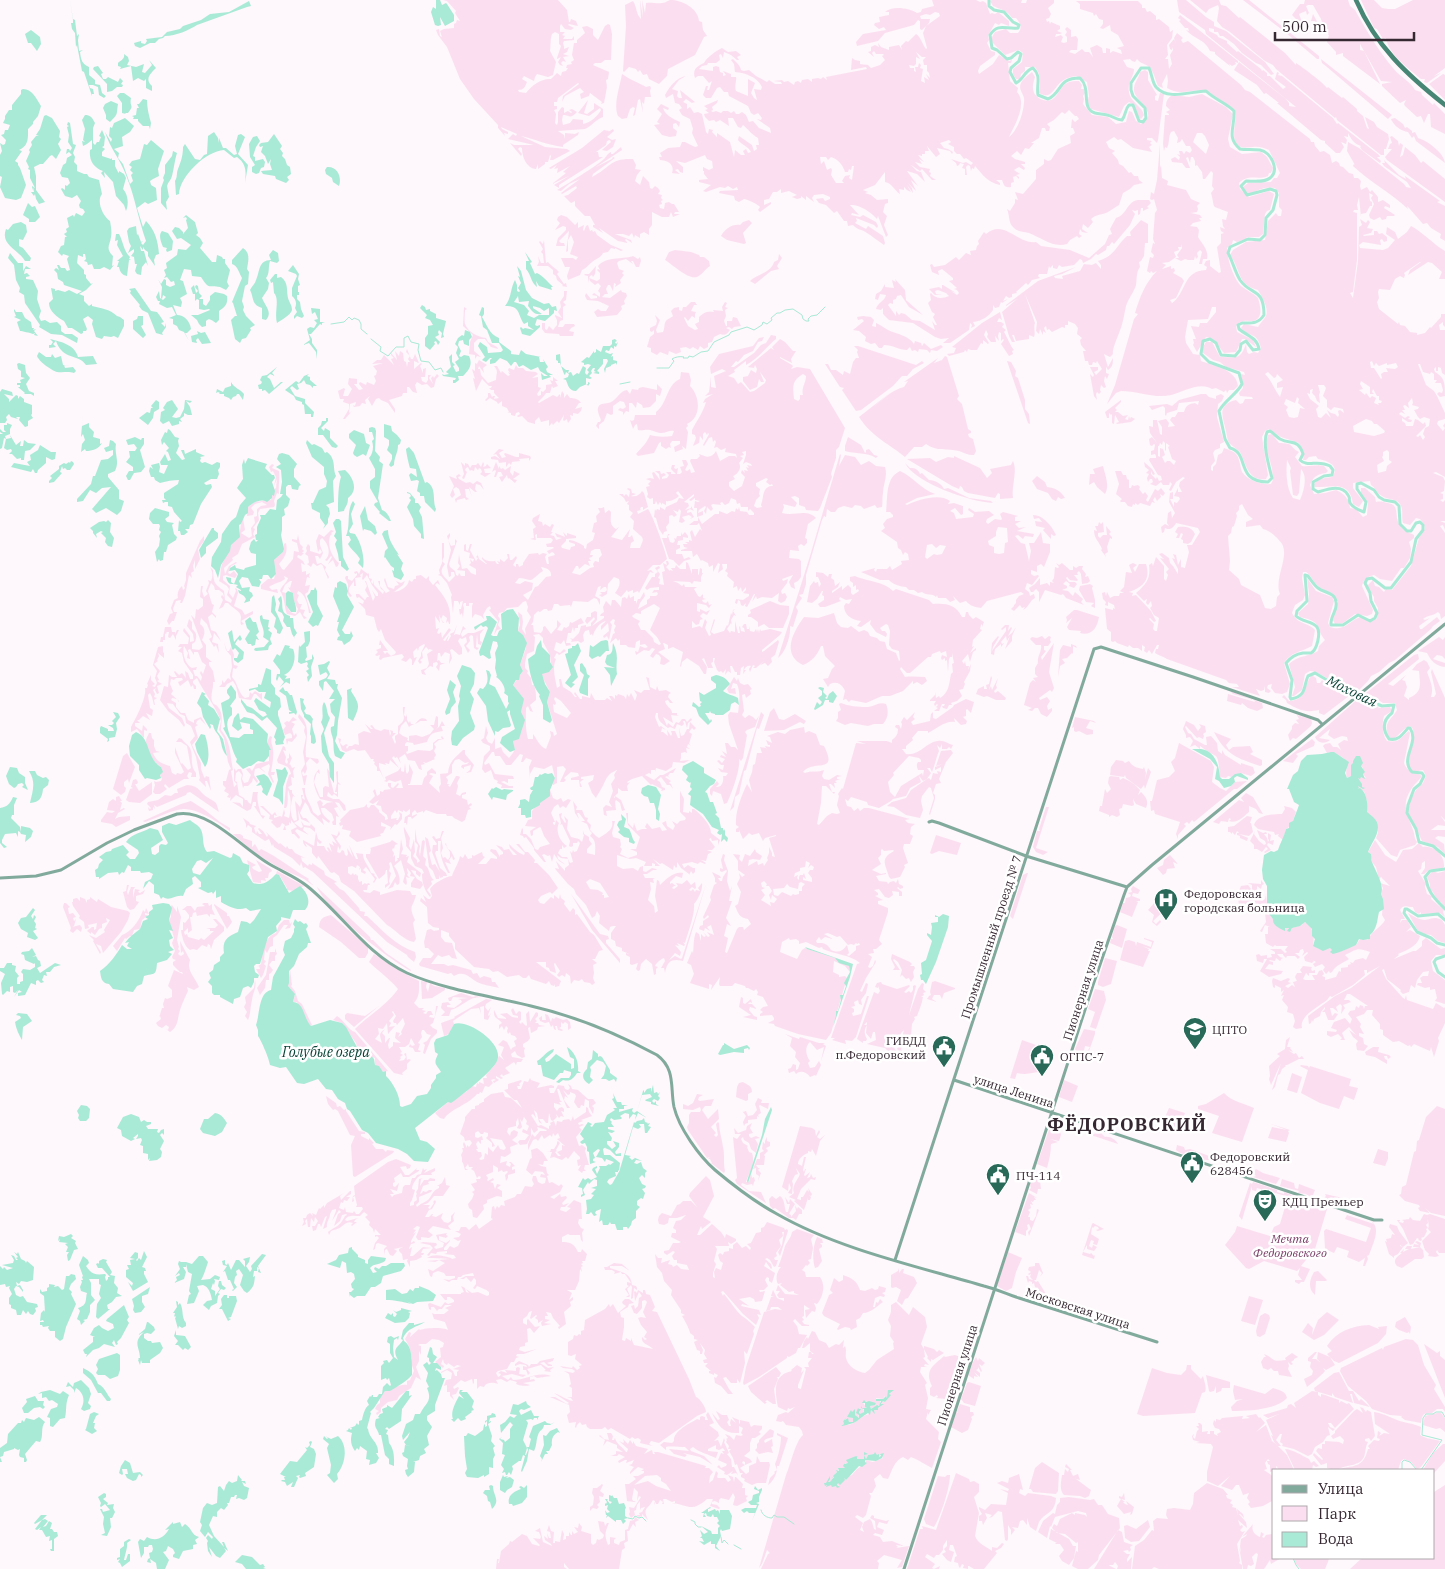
<svg xmlns="http://www.w3.org/2000/svg" width="1445" height="1569" font-family="'IBM Plex Serif',serif">
<style>
.green{fill:#fbdff0;fill-rule:evenodd}
.water{fill:#a9ead6;fill-rule:evenodd}
.lines{fill:none;stroke-linecap:round;stroke-linejoin:round}
.stream{stroke:#a9ead6;stroke-width:1}
.river{stroke:#a9ead6;stroke-width:3}
.secondary{stroke:#81aa9d;stroke-width:3}
.highway{stroke:#478674;stroke-width:4.5}
.labels{text-anchor:middle;dominant-baseline:central;stroke-width:5;stroke-linejoin:round;paint-order:stroke}
.poi-label{font-size:12px;fill:#362831;stroke:#fff;text-anchor:start}
.street-label{font-size:12px;fill:#362831;stroke:#fff}
.park-label{font-size:12px;font-style:italic;fill:#793c66;stroke:#fff}
.water-label{font-size:14px;font-style:italic;fill:#0a4336;stroke:#fff}
.district-label{font-size:18px;font-weight:bold;letter-spacing:1px;fill:#362831;stroke:#fff}
</style>
<rect width="100%" height="100%" fill="#fef7fb"/>
<path class="green" d="M443 0H558L567 10 569 22H570L571 19 576 21 578 26 569 24 568 25 574 28 571 30 565 29 561 24 560 26V32H565L562 35 565 36 563 39H572L574 36V40L564 41 563 43 564 47V49L569 47 567 52 563 54 569 56 563 57 566 62 563 61 561 63 563 66 560 65 558 62 561 57 557 59V58L561 46 559 44V34L555 32 552 34C550 39 551 45 550 51L556 62 553 75 548 77 537 74 535 77 534 81 524 76 522 79 527 82C525 87 524 90 518 90L519 92 526 93C532 85 542 78 551 79L557 73 561 76 562 72 566 71 568 68H566L567 65 572 64 571 62 574 60 572 55 574 43H577V40L585 33 582 27 587 26 593 29V35L598 40 605 26 608 24 610 25 612 34 611 60H605L601 63H595L593 65 609 72 608 79 606 80 607 87 604 103 601 104 602 102 590 93 589 96 581 99 580 94 584 92 580 88 565 96 562 102 563 96 579 84 578 83 558 98 557 102H554V106H557V109L554 110 556 114 555 123 557 125 558 122V112L562 107 564 108V113L568 111 571 113 572 112 569 110 572 109 577 112C569 120 571 115 563 115L562 120 563 125 570 123 573 119 583 120V124C590 123 598 116 601 110L600 108 589 116 578 113 588 100 584 113 587 114 594 109V103L603 109V117C595 120 592 126 585 129L558 131 564 135 565 139V133L575 134 579 132 578 135 563 145V147C547 145 535 139 521 136L545 147 567 149 570 151 553 160H550L551 156 550 155 548 162H545V164L538 169V164L536 169C526 168 522 156 522 148L520 147 518 149 522 154 521 156 510 143 514 145H534L508 139 513 134 516 136 517 134 501 127 502 129 508 132V134L504 133 505 136 498 128V125L474 99 460 79 447 47 438 35 436 30 439 29 440 36 442 37 440 31 444 29 454 28V24L456 23 457 20 460 21 455 13 456 11 447 1Z
M640 0 643 17 642 0 645 13 646 3C652 2 657 4 662 3 665 3 667 1 670 0 682 0 698 8 699 21L702 22 703 30 707 36 704 37 695 55 668 69 667 76 659 84 649 79 647 74 643 75 640 70 638 72 636 69 629 67 624 72 623 71 626 26 625 5 633 1C637 7 636 14 641 19Z
M932 0H976L980 2 983 1 986 3 990 14 992 13 995 14 998 12 1009 21V26L1001 23 999 25 995 23 988 36 989 40 987 43 991 51 995 52V55L980 66 978 71 979 74 993 64 999 55 1009 61 1012 60 1011 63H1008L1010 81 1018 88 1017 92C1028 104 1014 126 1009 137 1018 131 1025 109 1024 98 1023 93 1018 89 1021 83 1023 79 1028 75 1032 72L1035 77C1033 83 1032 87 1034 93 1036 96 1039 99 1043 100 1057 104 1058 88 1067 83 1071 81 1075 81 1079 81L1082 85 1081 89H1084L1085 93 1083 96 1084 99 1083 104 1092 115 1108 117 1116 124 1126 122 1129 111 1132 112 1136 121 1141 124C1160 114 1136 102 1134 91 1133 84 1139 78 1140 72L1145 70 1148 72V80L1157 95 1155 96V100L1158 101 1160 93 1164 94 1158 140 1157 143 1152 138H1147V140L1152 141 1150 143 1152 145 1149 147 1152 152 1133 148 1121 139 1118 140 1114 137 1106 142 1109 148 1115 151 1112 153 1118 160 1119 164 1123 166 1129 173 1131 172 1134 176H1138L1139 180 1143 183 1134 185 1130 189 1123 193 1119 205C1115 207 1112 210 1108 212 1102 215 1096 214 1091 219L1093 222 1088 228 1083 224 1082 229 1088 233 1082 232 1080 229 1079 234 1082 236 1079 238 1077 236 1070 240 1067 244C1053 248 1042 238 1029 233 1024 232 1018 232 1014 228 1008 223 1010 216 1007 209L1010 211 1015 203V199L1018 200 1015 192 1023 194 1036 179V170L1044 164V159L1048 161 1051 160 1058 149 1071 143 1070 136 1075 133 1073 128H1071L1072 119 1075 122 1079 119 1077 116H1075L1069 110 1065 114 1062 112 1054 120 1047 124 1050 127 1049 131H1046L1045 128H1042L1039 138 1031 143H1034L1029 149 1025 148 1021 155 1017 151 1011 156 1015 159 1025 162V164H1021L1025 168 1024 170 1019 167 1014 170 1020 174 1016 175 1019 177V179L1016 176 1013 177 1014 182 1011 183V187C1004 188 1004 185 1002 180H996L1000 183V185C987 182 983 175 975 166L974 169 972 168 971 171 970 166 968 165 966 167 967 175H965V169L962 168 964 164 960 163 959 165 957 166 956 163 951 159 963 163 966 162 971 165 973 163 966 158 964 159 960 154H957L954 151V147L948 144 951 142 949 140 940 143 944 148 948 149 953 152 952 154 950 151 937 148 940 154 936 157 927 146 929 151H925V154H922V156L918 155 924 162 919 159 922 164 915 162 920 167 930 169 929 172 931 173 930 176 936 180H932L922 169 920 171 911 165 917 171 921 172 925 182 917 174 907 171 918 186 911 180 916 191 908 183 912 188 913 193 907 185 911 192 907 190 904 187V190L899 189 900 194C894 190 892 183 885 182V172L875 185 863 190 868 192 865 193 871 195 877 200 888 199V203L885 204 883 212 887 216 884 225 888 235 886 237 878 216 877 219C871 212 859 204 850 205L859 215 852 213 851 215 860 217 863 215 876 222 878 226 877 228 874 225 856 218 857 221 855 223 866 229 868 226 883 236 885 243 884 245C878 241 872 236 867 233 862 229 857 230 853 225L848 226 847 221H844L837 211 834 213 826 205 819 203 816 199 823 198 825 201 830 199V197L823 194 814 195 812 198 814 202 806 196V200L801 196V198L797 199 792 197 797 195 789 191 781 193V189L777 192H773L769 199 764 200V205L771 202V204L760 212 758 210 760 207C759 205 747 199 744 199L739 202 735 200 734 196 719 193 720 191 738 190 737 187 733 189 728 186 725 188 720 187 706 192 703 191 711 185 699 182V180L708 179 704 174V171H703V167L709 170 713 168 712 161 707 159 705 155 685 163 676 161 683 167V173L680 172 678 169 675 170 680 174 672 173C675 165 668 160 660 160L659 157H662L660 153 668 148 680 147 682 142H685L695 147 698 146 692 133 693 129 690 119 682 115 679 110 682 108 679 104 675 103 673 94 666 98 665 95C670 86 676 78 686 76L679 80 672 89 678 91 677 96 679 98H682L680 90 695 102 692 103 686 99 683 102 687 104V109L690 107 694 113 698 112 702 114 706 132 708 134 709 129 713 130 712 132 717 137V133L730 142 734 157 735 150 741 155H745L743 151 746 149 748 153 751 152C748 146 742 145 738 140L739 136 752 145 754 151 757 149 756 145H759L758 138C751 134 748 129 743 125L741 128 738 127 733 118H728L729 126 720 120 716 122 714 120 709 121 705 117 704 114 709 113 705 110 708 109 704 106 718 100 717 103 712 107 713 110 711 111 713 112 716 111 721 113 723 111H728L731 113 734 111 736 114H739L742 112 746 115 749 122 753 121 759 128 771 133 770 128 757 119 761 120 762 118 758 113 754 115 751 113 748 106 729 96 728 92H724L720 87 717 88 711 98H706L703 95 706 86H708L707 90H709L712 81 709 83 703 76H698L695 78C692 70 697 66 704 63 707 57 716 51 722 48L728 52 736 51 741 55 737 57 739 60H737L731 55 724 52 723 58 721 54 719 55 720 60 716 63H708L707 65 702 66 699 69 713 71V67L716 66 719 67 720 72 723 73V76L726 75 723 71 731 74V77H736C737 81 734 86 736 91L748 96V79L755 83 751 93 754 98 757 100 754 89 761 90 762 87C757 77 746 73 735 72L734 64 731 60 733 59C737 63 740 65 741 70L744 71 749 70 756 76 767 82 769 80 775 84H782L781 82 774 81 782 80 784 82 788 81 794 85 795 82 798 81 801 83 802 80 808 79 812 82V79L818 78 821 79 823 77 827 80 826 77 867 69 866 67 851 70 852 58 855 60 860 61V64L868 65 871 68 880 65 885 60 882 56 884 55 883 54H876L874 51 872 53 874 57 868 52 871 51V47L875 45 879 47 878 43 881 47 889 50V47L899 45 902 50 901 46 906 41 908 42 916 34C921 37 922 44 926 49L927 48 923 33 926 26 940 16 939 13 935 12 930 15 926 14 920 16 921 19H930L929 23 922 30 920 29V21L918 20 914 25 885 33 878 41 857 46 856 42 863 34 886 30 884 27 879 29 874 25 875 23 880 22 879 17 889 15V12H885C892 5 910 8 917 13L921 12 922 9 934 6ZM916 52 922 57H926L923 60 924 65H927V71L929 73 930 78 926 74 929 80 924 77 925 83 921 81 923 69 920 68 921 65 919 63 918 67H915L916 72 914 71V68H910L909 65 914 66 916 64V57L920 59ZM820 157H826L828 160 831 157C838 159 843 165 845 172H848L849 169 851 170 852 166H854L852 180 849 178 850 175 845 176 842 181 844 183H836L831 175 832 170 831 168 827 170 824 161 821 164Z
M992 0H1022L1021 3H1026L1027 0H1054V3L1048 8 1051 14 1049 18 1046 19 1047 22 1049 21 1050 24 1051 22 1060 26V29L1057 31 1062 33 1060 34H1056L1055 37 1061 35 1063 37 1061 42 1064 43 1067 42V37L1065 35 1067 32 1065 29 1067 27 1071 30V37L1076 36 1078 39 1077 50H1071L1069 52 1075 54 1082 49 1085 52H1089L1093 57 1090 48 1097 45 1102 48 1103 53H1106V48L1110 49V53L1113 51 1122 54 1121 50 1117 48 1124 46 1118 35 1111 31 1110 25 1103 29 1100 28 1103 24V20L1099 19 1096 14 1094 16 1093 13 1080 9V4L1076 1H1138L1142 5V8H1145L1147 12 1150 11 1156 16V20L1159 19 1169 27 1170 32 1173 30 1172 38 1167 45 1168 55 1165 59H1168L1169 69 1172 64 1170 55 1173 50V47L1172 50 1170 49 1169 45 1174 39 1176 43 1174 38 1177 33 1183 38 1181 40 1183 43 1188 41 1241 85 1245 90 1250 92 1310 139 1311 142H1314L1315 146 1320 152 1324 151 1330 155 1332 163 1336 161 1339 163 1340 166 1343 167 1349 173 1353 174 1354 178H1358L1361 181 1360 186 1361 190 1367 187 1370 192 1372 190 1378 197V202L1383 200 1390 205V208L1385 206 1384 208 1395 215 1394 216H1387L1386 219 1382 220 1380 217 1374 220 1370 218 1369 215 1374 204 1371 198 1373 195 1369 193 1370 201 1372 202V206H1370L1366 213 1361 214V217L1359 197 1357 205 1358 210H1354L1353 212 1357 213V260L1353 292 1350 293 1353 298 1358 261 1359 227 1362 225 1360 219 1366 223 1368 220 1370 222 1367 228 1373 229 1371 233 1363 235 1364 236 1374 235V231H1377L1379 234 1382 233 1387 237V241L1384 242 1382 239 1380 240 1381 245 1363 242 1359 245 1360 248 1383 250 1388 248 1395 240 1386 234 1387 227 1395 232 1398 239 1407 232 1411 226C1424 233 1433 244 1445 251V279H1439L1442 272 1432 263 1428 262 1408 275 1410 270 1421 262H1420L1404 273 1405 275 1404 278 1400 276 1395 279 1390 290 1379 289 1378 292 1379 298 1377 302 1379 309 1398 324 1399 322 1400 325 1405 326 1410 332 1417 333V335L1425 333 1430 327 1431 328 1441 317V314H1445V327L1443 325V322L1439 325 1440 330H1445V375L1442 373 1441 368 1438 367V371H1436V367L1434 369 1435 372C1445 378 1445 383 1445 396L1440 397 1437 394 1439 392 1442 393 1443 390 1441 383H1435L1437 380H1434V374L1431 372 1430 374 1423 372 1420 364H1418L1426 385 1434 391 1437 396 1445 413V419L1438 421 1437 424 1443 431 1445 428 1443 426 1445 423V477L1436 472 1433 473 1443 477 1445 481 1444 491 1440 493 1443 494V499L1440 500 1443 502 1445 500V521H1440L1445 523V530L1443 525 1440 526 1445 533V616L1441 619 1440 614 1438 612C1433 616 1428 615 1423 619L1425 620 1430 618 1419 626 1420 629H1422L1437 617 1440 621 1433 626 1431 629 1395 660 1389 663 1379 672 1371 676 1368 681 1357 692H1354L1355 687C1341 694 1325 672 1310 671L1305 674 1302 690 1294 696H1292L1295 687 1289 664C1301 654 1306 658 1318 651L1319 646 1325 640C1314 626 1323 622 1300 617L1298 613 1308 604 1309 594 1307 578 1316 591 1332 597 1334 601 1328 623 1330 627C1346 632 1349 620 1361 617L1369 622 1377 619 1378 608 1374 601V597L1367 586 1373 580 1375 586 1379 587 1384 592 1386 589 1392 590 1411 566 1419 538 1425 529 1424 524 1420 519 1416 518 1410 525 1403 523C1401 517 1404 510 1400 504 1396 498 1387 500 1382 496 1377 494 1376 488 1371 485L1370 481 1353 483V488L1363 501 1359 507 1353 504C1350 479 1330 488 1315 487L1314 484 1319 479 1332 477C1341 466 1327 460 1318 459L1316 456 1309 457 1306 460H1303L1304 454 1299 443 1281 437 1269 429 1265 431 1262 437 1268 475 1266 479C1248 482 1246 463 1240 452L1229 443C1227 439 1227 435 1226 431 1223 417 1216 405 1236 400L1240 404 1243 403 1245 399H1253L1252 397 1240 396 1239 393 1243 388 1241 374 1245 375 1244 372 1226 367 1220 362 1213 360 1203 353V347L1206 342H1212L1220 357C1236 357 1240 361 1246 344L1247 352 1249 354 1254 352 1258 353 1261 348C1257 331 1249 338 1241 328L1244 324 1258 327C1260 323 1264 320 1266 316 1269 308 1262 297 1258 290 1236 284 1242 271 1230 255L1233 250 1246 242 1265 240 1268 221 1276 213 1278 216H1281L1282 210 1279 207V193L1275 188C1265 186 1259 190 1250 194L1245 192 1243 187 1248 183 1271 182 1274 178H1277L1280 173 1269 150C1264 148 1259 146 1253 147 1249 147 1245 148 1241 147 1228 143 1238 121 1235 110L1205 90C1193 89 1179 96 1167 88L1168 81 1167 74 1162 84 1163 88 1158 86C1155 79 1154 71 1148 66 1143 63 1140 63 1137 59L1135 62 1132 61 1130 59 1123 60 1127 67 1134 69C1134 77 1127 82 1129 92 1130 102 1142 106 1144 115L1141 119 1138 117 1134 105 1129 102 1124 106 1119 117 1091 109 1087 103 1089 96 1087 82 1076 76C1070 77 1066 78 1061 82 1053 89 1051 100 1039 93 1040 83 1042 76 1035 67H1025V71L1021 74 1020 79H1016L1013 74V69L1022 62 1023 53 1019 50 1005 55 992 42V37L995 32 1006 29 1010 33H1018C1023 27 1020 23 1016 18H1012C1008 11 1000 9 993 6L990 1ZM1372 361 1374 366 1376 363 1379 366 1387 363V365L1396 363 1398 367 1395 369 1386 368 1388 372H1384L1381 374 1382 378 1381 379 1374 368H1371L1370 362ZM1268 372 1274 378 1276 377 1277 374 1283 380 1277 383V388L1283 387 1280 397C1275 391 1272 381 1265 374ZM1361 381 1370 387V394H1374L1372 392 1373 389 1377 396H1379V400L1382 401 1381 403H1378L1379 405 1374 403 1376 398 1372 396 1370 398 1366 393 1365 395 1359 390 1363 389 1360 384ZM1318 385H1324L1326 388 1323 396 1327 400V407L1331 410 1334 407 1343 409 1344 413 1340 410 1338 411 1339 415 1338 417 1335 414 1331 413 1327 410 1331 418 1326 413 1321 418 1318 417 1316 409 1319 406 1310 399 1307 393 1310 394V390L1313 389 1312 393 1315 396 1317 401 1320 403 1319 395 1320 392ZM1297 397 1299 399 1298 403 1305 409 1300 408 1298 417 1294 418 1289 417 1286 410 1288 407 1284 404 1286 399 1295 403ZM1412 398 1413 403 1412 405 1419 407 1418 409 1414 410 1418 417 1420 419 1424 417 1430 419 1429 426 1425 428 1423 434 1425 437 1423 440 1420 435 1418 437 1416 436 1426 426 1425 422 1423 424 1418 420 1415 419 1413 426H1406L1405 423 1402 421V418L1408 422H1411L1412 420 1408 419 1410 417 1408 416 1405 418 1399 414 1401 412 1405 414 1402 410H1405L1403 406 1405 405 1409 408 1408 403ZM1366 419 1372 421 1374 424H1377L1385 431 1384 433 1374 436 1354 432 1353 426ZM1387 450 1389 452V460L1392 462 1387 466 1386 471 1378 473 1377 465 1384 461 1382 457 1383 456V452Z
M1177 0H1186L1206 17 1214 22V26L1226 31 1265 62 1274 74 1271 75 1261 65 1256 63 1242 53 1234 44 1223 36H1220L1218 32H1214V29L1209 28V31L1217 35 1218 37 1227 41V43L1237 52 1238 51 1261 69 1262 71 1263 70 1267 73V76H1270L1283 89 1286 87 1275 79 1277 72 1279 73 1278 75 1282 76 1333 118 1337 124 1338 123 1379 155 1380 157H1377L1381 161 1380 163 1362 150 1360 147 1361 146C1354 144 1351 139 1348 133V137L1344 136 1347 140 1346 144 1341 142 1344 147 1340 153H1336L1325 143V141L1321 140 1277 103H1279L1266 93 1264 94 1257 85 1234 70 1239 62 1286 99 1289 103V106L1296 107 1206 34 1205 30 1179 12Z
M1190 0H1219L1221 5 1226 6 1239 18 1240 17 1285 53 1295 64 1296 65V63C1302 67 1324 83 1327 88L1328 87 1342 98 1343 97 1357 109V111L1363 116 1367 128 1369 129 1365 117 1374 122 1377 127 1388 134 1389 139 1386 149H1384V155H1381L1337 120 1336 117 1335 118 1276 69 1273 65 1265 61 1230 32 1222 27 1217 21 1219 8 1218 5 1209 9 1206 13Z
M1243 0H1249L1319 56V59H1317L1285 32Z
M1305 0H1348L1350 6 1355 10C1366 30 1378 50 1393 68 1400 77 1410 81 1415 90L1421 92 1422 95 1433 105 1434 103 1445 114V134L1431 127 1430 114H1428L1424 123 1421 116 1417 117 1405 106 1404 104 1406 100 1400 103 1382 86V84L1392 82 1381 81 1360 44V50L1364 51 1380 84 1343 56V53L1336 55V52L1327 42 1329 35 1319 27 1315 21H1311L1313 14 1320 27 1323 26 1321 19 1313 5H1308L1306 6 1309 13 1307 15 1306 11 1299 14 1302 22 1301 24 1292 15 1300 4H1304Z
M1361 0H1374L1382 8 1388 9H1395L1413 0H1445V68L1434 76 1441 73 1427 83 1424 82 1425 79H1421C1408 68 1389 55 1386 38L1383 39 1377 29 1374 28Z
M1180 15 1238 61V63L1235 62 1236 64 1232 66 1229 64 1230 66 1215 54V52L1210 51C1205 39 1194 39 1186 30L1189 31 1188 28H1185L1179 21 1181 20 1178 18Z
M1321 59 1392 115 1388 119 1327 67 1322 63Z
M622 74C630 80 640 83 646 87L650 86 651 88 650 91 651 97H645L644 104 642 102 643 113 640 99 638 100 635 115 633 116 635 108 633 107 630 109 627 118 622 119 618 116C613 105 620 86 622 74Z
M1443 74 1445 75V100L1429 84Z
M1202 94 1226 107 1233 114 1228 139 1230 147 1242 154 1261 152 1267 157 1273 168 1271 173H1269L1268 176C1256 181 1250 173 1239 183L1240 189 1249 197 1269 191 1274 194 1270 210 1267 211 1265 214 1263 234 1259 237H1247L1246 239 1237 242 1233 240 1232 244 1227 248C1227 258 1233 278 1241 286 1246 290 1253 293 1258 298 1260 305 1264 319 1253 321 1249 321 1245 320 1240 322L1236 326 1237 332 1253 340 1256 347 1245 339H1242L1236 352 1224 353C1218 346 1215 338 1206 337L1197 352 1193 345 1194 343 1193 339H1196L1191 326 1199 327 1200 323H1207L1216 312V307H1212L1208 319 1188 320 1185 337 1186 343 1193 354 1200 355 1201 361C1214 366 1236 369 1238 386L1234 390H1229L1227 393 1226 390 1224 392 1216 388 1212 389C1200 381 1183 392 1171 395 1156 399 1137 391 1121 391L1116 393 1107 404 1115 385 1134 319 1138 314 1135 313C1140 297 1145 283 1157 271L1153 273 1151 271 1150 273 1147 271 1150 257 1153 258 1154 255 1151 252 1153 243 1155 244 1153 239 1155 213 1157 210 1154 199 1152 200 1150 199 1151 192 1154 194 1157 180 1160 144V168L1161 165 1162 178 1168 181 1167 185 1186 190 1191 199 1200 203 1197 206 1198 209 1197 212 1191 213 1200 215 1202 218H1199L1201 221 1193 223 1190 226 1197 227 1199 230 1198 237C1202 244 1209 250 1207 259H1203L1202 264H1199L1202 252 1200 250 1197 253 1198 257 1196 259 1195 256 1194 260H1188L1185 259 1181 261 1175 258H1179L1177 255 1182 248 1181 244V247H1178L1179 250 1174 252 1176 257 1169 262 1162 263 1166 265 1162 269 1171 266V269L1174 268 1175 271 1173 273 1182 278 1184 281 1176 298 1170 300 1172 303 1171 304C1187 293 1182 271 1206 270L1207 267 1204 265 1206 261 1210 260V266L1219 273 1221 272 1217 247 1221 243V234L1224 233 1221 231 1220 227 1225 229 1223 226 1222 219 1226 220 1228 212C1209 204 1216 211 1211 193L1214 189 1212 186 1213 173 1211 171 1205 179H1203L1202 172 1197 165 1195 166V161L1193 157H1191L1190 163 1188 157 1186 158 1190 168H1186L1182 163 1172 162 1171 159 1175 157 1179 160 1180 157 1177 154 1180 155 1179 151H1182L1184 154 1186 151 1190 153 1192 150 1190 146H1186L1182 139 1180 142 1177 143 1178 138 1174 131 1171 132C1168 137 1170 142 1167 148L1165 147 1164 151 1163 144 1165 115H1169V114L1166 112 1170 110 1166 106C1166 101 1168 98 1172 95L1189 97ZM1197 133H1202L1205 136 1209 145 1206 154 1193 142Z
M661 104 669 108 668 110 663 108C665 115 673 119 680 122L679 127 676 123 673 124V128L677 131 676 136 670 137 662 135 654 125 660 124 657 122 662 114 657 109Z
M1395 118 1403 124 1405 128 1407 127 1412 131V133L1415 132 1418 138C1428 141 1444 153 1445 163L1416 141 1414 136 1412 138 1408 132C1401 131 1394 126 1391 119Z
M613 129 614 131 607 137 612 140 616 139 613 147 607 151 602 150 611 142 610 140 607 141 606 145 596 152H598L599 157H603L559 185V188L554 185 569 176 552 184 566 173 563 172 570 166 557 173 558 168 554 169 557 165 551 169 549 168 582 148 604 130 609 131 608 132Z
M1392 136 1398 141 1399 146 1400 143 1403 145 1400 157 1403 155 1405 147 1415 155 1421 163 1423 161 1445 179V202L1387 160 1385 157 1392 149H1388L1390 144 1392 143 1390 137Z
M1348 142 1359 148 1404 184 1406 187 1411 188 1407 182 1384 166 1382 163H1385L1384 160 1399 175 1406 179 1405 176 1440 201 1437 202 1445 206V241L1440 238 1441 234 1431 228 1427 223 1423 224 1409 208 1407 206 1408 209C1391 193 1370 182 1353 166L1354 164 1355 165 1347 151Z
M621 147 622 150 596 167 612 159 613 157 615 158 593 174 592 177C611 167 610 158 633 159L636 165 635 169 641 170 637 175 635 181 640 185 643 176 649 182 650 188 652 189 655 186 658 188 660 191 658 194 662 195 661 198 663 200 661 201 662 204 659 205 660 208 664 209 665 203 669 202 672 204H674L679 212H675L674 214H680L673 217 671 212 669 217H662L652 212V225L649 229V235L644 232 640 234V238L635 235 634 238 632 233 629 236 623 234H615L631 240 632 243 626 239 625 240 628 243 618 241 599 228 603 233 593 227V225H595L590 216H585L575 206V201L571 203 564 196 568 195 577 188 576 186 562 194 561 193 580 179 569 184 561 191 557 190C561 188 600 164 605 158 605 158 607 154 611 152V154H613Z
M1137 200H1149L1151 203 1147 207 1149 208 1143 211V208H1141L1140 214 1138 215V210L1135 211 1132 210 1135 214 1130 225 1114 244 1112 242 1109 246H1107L1106 250 1098 255 1096 254 1091 259 1083 263 1082 260 1080 259 1074 265 1062 267 1059 265 1057 269 1053 268V265L1050 268 1049 266 1047 274H1039L1038 276 1040 278 1032 280 1028 285 1026 283 1016 292 1017 293 1012 294V297L1009 298 1006 296 1003 301 1008 299 1002 303 1001 302 999 307 995 308 993 305V310C988 317 982 321 973 322L975 326 971 328 972 325 970 323 969 330 950 343H943L949 338 941 339 935 337 913 323 889 320 883 314V308L881 310 876 309C877 303 885 301 886 295L880 294 878 300 875 299 876 294 881 291 885 284V287L894 288 892 280 896 282 895 279 905 290 906 300 923 315 909 307 901 295 897 296 896 299 893 300V304L890 303 888 305 896 316V311L899 315 901 313 905 314 912 320 920 321 935 330 932 321 935 325H937L933 317 935 314 932 312 928 303 931 300 930 294 931 293C935 299 943 299 949 296L946 293 938 290 935 291 936 294H942L935 295 929 289 939 287 942 289V285H943L956 293 951 291 957 295 959 293 957 290 954 289 957 288 949 281 953 280V278L942 269 938 271 939 275 932 272 930 265 932 264 934 267 945 265 956 257 959 260 966 253 971 255 970 251 976 250 977 246 979 244 978 241 984 232 986 234C1004 218 1018 245 1036 242L1041 246 1070 250 1089 258 1105 244 1109 235 1112 234 1110 229 1116 218C1127 215 1126 203 1137 200Z
M561 215 567 217 575 225 578 222V228L584 225 583 230 584 231 586 226 588 225 590 231 592 230 593 232 595 231 597 235 611 245 623 250 621 251 615 248V249L611 248 608 252 603 253C600 259 596 258 591 263 588 265 587 268 582 270L580 275 568 280 567 276 570 267H565L561 258H573L576 260 578 257 570 254 574 242 571 235 568 240V251L566 252 569 231 559 241 561 243H564L565 246H556L558 238 566 230V227L563 226 555 230 560 223 557 220 558 217Z
M749 220 752 223 743 233 746 243 744 244 727 240 721 236C725 229 732 224 740 225L743 222Z
M1141 220 1148 224V243H1145L1144 256 1141 261 1139 262 1140 267C1136 272 1137 279 1136 285 1134 292 1128 299 1126 306 1124 315 1123 324 1119 333 1117 339 1112 349 1113 354L1110 357 1104 354 1108 367 1113 358C1113 363 1113 367 1108 370L1106 367V373L1109 374 1107 379 1105 376 1104 381 1106 387 1104 388 1101 385 1100 390 1101 392 1099 394 1097 392 1096 394 1097 400 1094 396 1090 374 1093 377 1094 375 1090 367H1098V370L1094 372 1096 375 1102 369 1097 361 1096 363 1093 362 1092 365H1089L1088 361H1085L1083 351H1086L1081 345 1080 340 1082 338 1077 334 1078 328 1075 324 1068 321V325H1065V328L1062 327 1052 332 1049 329 1047 330 1046 326 1044 328 1046 333 1043 331V335L1040 329 1039 334 1036 331 1037 322 1025 294 1035 323C1033 328 1036 332 1034 337L1029 335V339L1016 341 1014 335H1012L1015 342H1012L1009 336 1002 312 1017 299 1006 306V305L1038 281 1076 267 1062 274 1054 276 1055 278 1063 279 1062 276 1080 271 1084 264 1092 265 1096 263 1101 269V265L1098 261C1116 255 1115 247 1127 236H1131L1130 232Z
M544 240 546 263 548 262C552 267 556 268 559 272L557 274 564 284 566 283 567 287 562 286 563 285 557 280 556 276 553 274V270L548 266H537L539 262 538 256 541 263H544L543 254 541 252 543 249 539 242 540 241 543 244Z
M675 250 691 252 699 255 700 257H704L709 261 710 266C705 269 702 275 697 277 688 280 672 264 665 260L669 252Z
M779 254 782 258 777 266 779 269 771 271 755 284 750 281C757 274 771 273 774 262L778 260Z
M633 256 638 259 640 257 641 261 639 267H636L633 261H631L633 264 626 259 619 261 617 263 619 269 624 271 622 273 624 275 620 280 621 283 615 287 616 284 614 283 613 291 610 285H608L606 289 608 294H605L602 297 610 298 621 290 622 292 626 293 627 296 624 301 625 304 621 306 622 309 617 315 597 317 594 312 598 309 601 311H606L609 306 598 301 587 300 585 296 586 293 591 299 597 298V296L592 295 594 293 600 297V293L598 291 601 286 598 283 595 285 590 281 589 278 588 283V276L584 275 585 274H589L596 266 595 274 593 277 592 275 590 276 589 278 597 281 600 279V273L597 270 598 269 600 270 598 266C607 256 621 260 633 256Z
M564 291H567L566 300 563 302 566 305 563 307V320L560 321 558 327H563L565 324H574L575 326 571 328 569 331 574 332 573 336H560L559 334 545 333 542 329V323H545V329L547 330 549 326 553 330 557 325V320L555 316V315L562 318 558 312 561 307 560 302 564 296Z
M691 302H695L697 305H694L691 311 696 312 695 314V318L692 316 688 321 685 317 684 318 688 326 695 330 698 329 695 324 699 322V317C704 312 707 311 714 312L713 310 723 311 722 307 725 302 727 303 725 307 728 308 725 310 726 316 724 321 726 326H727V321H732L733 317 737 318 741 326 734 327 732 329 729 327 726 328 730 330C727 334 725 336 720 334L714 337 712 342 708 343V347L704 349 700 346 698 350 693 347 690 349 686 347 680 348 681 352 676 354 669 351 668 355 660 352 657 355 651 352V348L647 347 650 337 654 334V330L652 332 650 331V328L656 325 657 321 655 315 660 320 656 330 657 333 663 332C665 328 664 323 666 321 667 319 671 318 673 316L671 311 674 308 679 307V310L682 311 683 307H686Z
M464 307 467 309 465 310C465 314 464 321 465 324 468 332 478 337 486 338L488 342 497 347 498 349 491 347 485 339H478L474 343V351L481 357 477 356 475 359V355L469 354 470 342 473 335 463 326Z
M1000 312 1002 320 999 318 997 322H1001L1004 324 1002 327 1006 330 1004 332C1007 337 1011 347 1014 350L1012 351 1013 354 1009 356 1001 344 1004 340 1003 339 1001 341V333L999 332 998 336 999 341 995 336 996 342H991L987 337 988 334 986 330 984 335 989 343 988 344 983 340V344L981 343 977 350H971L968 349 967 352 965 350 964 352 949 356 947 354 954 353 956 348 952 347 982 323Z
M863 316 871 317 874 320 872 326 876 327V323C881 325 884 328 888 330 897 334 909 336 914 344L915 341 921 343 922 346 924 343 931 349 941 345 943 347 937 351 931 350 930 353 927 350 919 349 918 352 915 350 912 351 910 347 907 350C899 350 893 345 884 345L882 348H879L875 343 871 344 865 341 866 337 859 331 853 330 864 321 862 319 858 320 857 317Z
M771 335 776 336V339C766 347 758 359 746 365V361L734 370 735 372 728 376 734 378 738 384 741 382 750 392 754 391 765 383 766 380 760 372 764 382H761L759 379 757 387 750 390 743 381V377L748 376 751 370 756 373 757 369 755 365 754 368 748 367 771 348 774 350 772 347 780 339 785 342 793 351H796L791 359 792 363 780 357V358L792 365 793 366 791 369 797 367 810 369 845 428 839 447 836 450V458L831 474 832 477 820 508 818 511 806 510 805 507 799 505V498L795 496 791 497 797 503 795 507 783 504 784 507 782 513C794 517 806 508 816 518L808 524 805 538 807 539V543L804 546 801 544 798 546 799 551 790 550 789 558 799 559 801 561V577L798 581 794 583 795 589 791 587 789 582 793 575 782 579 783 581 788 579 787 583 781 591 782 594 785 593 787 597 785 601 781 603 778 601 779 593 772 598 762 597 757 599 756 596 752 602 755 594H754L747 607 745 606 746 603 743 606 741 605 740 601 738 600 737 604 735 603 736 599 743 600 749 596V594L743 593 746 590V587L742 592 741 587 738 591 737 586 733 588 734 582 727 576 728 573 725 571 727 568V564H722L723 569 718 573 720 564 718 563 713 572V565L709 567 708 563 702 560 701 561 697 554 693 557 692 551H681V550L688 548 684 547 683 544H688L685 542H689V540L692 541 690 532 692 530 695 537 700 529 702 531 699 523 697 525H689L694 521H698V517L702 524 715 514H719V511L727 514 732 511 735 512 736 508 738 510 739 507 740 511 747 512 749 515H754V513L750 509 748 511V507H741L740 503 737 504 736 500 731 498 729 503 725 505 722 502 720 503 721 505 713 504 711 505 713 509 711 511 707 507 706 514 704 511 706 507 705 506 699 510 698 513 703 511V515L697 517V508H694L695 501 698 502 700 501 695 500V498L691 501 689 500 694 496V494L684 502 688 503 689 506 685 510 691 508V506L694 511 690 509 687 511V513L691 512 694 517 690 519 692 517 689 515 682 517 685 521 682 523 679 522 681 511 679 509 678 512 673 510 677 515 674 517 672 515 669 516V523L666 527 667 531 664 532 663 535 659 529 656 518 654 517 655 509 656 511 657 509 660 510V507L665 510 666 507 677 502 679 498 684 499 678 491 676 493 679 496C676 499 670 502 666 501V505L662 503V505L660 502 658 505 656 501 655 504H653V498L650 499 647 497 648 494 646 487 650 486 648 484 651 481 646 479 650 478 654 479 652 473 654 472 660 480 659 474 655 471H660L661 474 664 473 666 475 662 477V479L667 478 669 475 666 472H671V474H676L671 469 672 465H675L674 468 676 469 678 468 677 474H680L682 472 680 467 684 466 682 460H686L688 464 685 470 687 471 690 469 691 473 695 472 690 461 691 459H697L700 456 699 454C706 457 711 459 716 451L720 461 729 456H735L737 458 736 454 725 452 726 448 721 450 717 447 714 448 716 442 715 440 713 442 712 437 709 438 704 446 703 445 709 434 708 433 707 435 705 432 703 434V440L700 436 699 443 693 446 696 438 695 435 692 434V430C697 420 703 413 706 402L703 403 705 399 713 394 705 396 709 392 711 377V387L716 388 714 376 726 371 722 369 711 374 710 367 719 354 753 346 759 338 764 337 762 341 758 342 753 351 744 355 738 362 736 361 731 367H734L754 353 761 345 766 343ZM803 374 806 376C806 383 801 388 803 395H800V399L798 401 794 399C793 387 791 381 803 374ZM746 451V455L743 464 746 462 751 464 752 466 747 465 749 468 746 467 748 471 744 470 745 473 742 470 741 473 745 477 742 486 734 491 729 486V482L735 479 733 476C738 474 742 468 739 463L743 458 740 456 744 455 742 452ZM766 478 768 479 766 482 770 485 772 484 773 486C762 486 764 497 761 505L762 507 757 508 754 506 756 500 760 496 759 494 760 489 756 486V483Z
M854 346H858L916 365 922 361 924 363 913 369 907 376H902L893 386 861 410 856 411 842 390 844 388 840 387 825 364H828L831 370H836L843 375 844 371 850 374 853 362 856 358H859L857 352 858 350Z
M407 349 411 359H413L415 354 419 363 414 361V369L421 363 422 364 420 366 423 373V369L426 368 425 377H421L422 381 426 383 428 380V375H431L429 378 433 384 431 378 433 376 434 378 437 374 439 376 436 379 434 387 431 388 427 384 422 385 417 382 415 385 417 393 413 392 409 387H407V393H403L402 396 389 400 395 409V413L388 403 381 400 379 398 376 399 372 406 368 399 370 396 365 400 366 404 362 403 360 406 354 407 353 405 355 406 356 402 350 404 349 412 350 413 352 411 345 419H343L349 409V404L343 402 344 399H340L338 391 344 388 345 389 343 396H348L352 389 348 384 349 378 357 379V384H354L359 390 363 389 359 384 360 382 366 385 367 382 374 385 376 381 374 376 376 375 377 371 373 366 383 363 372 364 377 360H381L384 355 394 365 391 359 394 358 391 355V353L397 360 395 351 399 356 400 351 403 353 404 361 406 362 407 367 408 362H410L408 359 410 356 406 352Z
M945 356 947 357C951 370 955 383 959 396L957 399 962 404 968 429 971 431V433L968 434 969 437 973 439 976 451 974 455C967 455 965 453 959 451 947 448 937 452 926 444L922 447H914L905 457C888 443 872 437 859 417L891 392 873 407C883 400 891 390 904 387L908 381 904 382 938 358 934 363 942 360Z
M479 360 487 365 483 368 484 373 479 366 478 369H480L481 375 488 383 496 380C496 374 499 371 494 366H497L501 373 502 371 508 376 510 375 508 372 510 373 508 370 509 368 514 370 516 365 518 368H523L526 371 536 372 538 374 532 378 538 377V387L541 388 537 394 538 396 541 395V391L543 392 546 389V385L552 384 550 380 553 381V377L558 381H555L558 386 553 388 552 386 550 393H546L544 396 538 402 539 403 553 395 557 397 560 394V398L562 391 564 394V398L567 394 570 398C574 398 579 399 581 403H579L575 409 582 407 581 411 578 414 573 413V416L570 415 571 419 568 423 567 419 564 421 563 420 564 415 559 423 557 421 553 425 552 423 549 426V420L541 422 539 417 535 421V424L528 422 522 416 518 417 517 416 520 414 519 412 516 413 515 416 511 415V413L507 412H509L507 408 502 406V401L498 404 497 402 490 398 486 401 485 400 488 397V393H490L492 397 493 396H495L494 399 499 398 494 393V390H491L489 388H491L492 386H489L482 379 476 391 473 378 475 379 472 369 475 371V363L477 364Z
M1007 361 1011 362 1016 371 1015 376 1018 378 1025 400V409L1029 414 1030 424 1028 423Z
M681 372 689 373 691 380 690 386C700 396 702 417 687 424L688 426 686 428 688 432 686 449 682 446 683 449 675 452 674 447 680 444V441H672L670 444 671 448 669 447 666 449 661 446V442L659 443 654 453 638 456 636 454C642 447 647 443 650 435 657 437 665 437 672 436L674 431C669 430 667 433 662 433 657 433 655 431 650 430 646 429 643 431 638 430L637 424 635 425 633 429 630 420 632 421 634 420 635 415H656V412C668 403 666 385 680 379Z
M657 384 662 389 660 396 656 394V401L650 407 643 408 642 405 637 402 636 408 632 403H629V412L626 411 623 415V412L618 410 620 408 623 409 626 407 624 402 620 401 613 406V414L611 415 607 413 604 421 599 425V429L596 426 598 422H600L601 420C600 417 597 412 598 408 599 403 604 404 608 403 616 402 619 391 627 390L630 394 632 389 638 390 639 388 643 387 657 390Z
M1201 394H1206L1209 397 1216 399V396L1221 394 1224 396 1222 401 1218 404 1217 417 1224 442 1220 444V448L1215 450 1213 453 1215 461 1211 466V470L1213 471V467L1216 464 1218 455 1222 453 1224 448C1227 449 1233 451 1235 453 1240 457 1240 467 1242 472 1247 480 1261 485 1271 484L1273 480 1272 468 1265 444 1268 435 1272 434 1279 443C1295 443 1289 447 1299 452L1295 457 1302 466C1310 467 1317 464 1324 466L1328 471 1326 473C1317 474 1313 477 1310 485L1314 494 1325 493 1336 490C1345 494 1349 499 1350 508L1356 509 1363 517 1367 515 1368 503 1361 493V488H1365L1375 497 1376 502C1381 501 1383 502 1388 503 1399 505 1395 513 1398 522 1401 529 1407 532 1414 535V538L1409 542 1411 549 1410 558 1404 568H1401L1392 581 1380 579 1374 575C1367 577 1364 579 1362 586L1373 610 1372 614 1367 616 1355 614 1343 623 1335 624 1333 620 1338 602C1331 589 1325 593 1316 584 1312 580 1311 575 1306 572H1303L1302 578 1305 595 1303 600 1295 605 1292 613C1298 625 1308 622 1315 630L1312 646C1301 652 1291 652 1284 663L1290 684 1287 692 1282 694 1275 693 1271 688 1272 684 1268 685 1267 688 1271 691 1269 693 1265 692V686L1264 690 1261 691 1256 689 1260 696 1232 687H1239L1237 684 1229 683 1226 680 1167 659C1163 656 1159 656 1155 653L1156 649H1158L1159 645H1157L1152 654 1149 650 1147 653 1144 651 1145 647 1142 645V651L1138 648H1133L1129 645 1128 647 1117 643 1115 641 1113 642 1111 641V632L1107 629 1105 608 1113 610V608L1115 609 1114 605 1108 602V606L1105 605 1106 602 1103 599 1102 593 1105 592 1106 596 1107 592 1110 598 1114 596H1119L1120 593H1124L1120 591 1124 587 1126 572 1132 573 1129 565 1133 563 1137 565 1133 568 1135 572 1139 564H1146C1151 580 1143 587 1129 592L1133 593 1132 596 1136 595 1151 611 1156 621 1154 622 1150 618 1149 619 1154 624 1153 629 1155 631H1157L1159 618 1154 615 1150 608 1152 606 1151 601 1148 605 1146 603 1147 599 1144 601 1136 593C1146 585 1151 578 1149 565L1152 563 1153 566 1156 557 1164 566V579L1166 581 1168 575 1166 572 1169 569 1160 558 1164 559 1159 554 1162 553 1169 558 1170 563 1173 566 1178 574V569L1172 558 1175 559 1173 554 1176 555 1178 565 1181 559V567L1185 568 1189 552 1187 545H1192L1200 532 1198 528 1176 523C1174 527 1170 531 1165 528L1164 532 1162 533 1161 527 1165 524 1169 526 1167 523 1168 513 1171 511 1172 518 1175 513 1169 502 1170 493 1173 492V499H1170L1174 507V502L1177 503 1180 499 1179 497 1174 496 1178 488V492H1182L1179 486 1180 482 1185 478 1183 477 1176 482 1171 491 1169 490 1172 484 1170 482 1169 485H1163L1161 482 1156 486 1150 484 1153 482 1152 479H1150L1148 482 1147 478 1149 474 1146 473 1149 470 1145 467 1144 462 1152 469 1155 474 1153 475 1151 471V474L1156 479 1157 477 1159 481 1162 480 1161 476 1158 475 1149 460 1150 458H1156V456L1155 454 1151 455V451L1154 450 1155 445 1154 444 1152 446 1150 445 1149 439 1152 437 1157 443 1150 433 1149 426 1153 427V420H1157L1160 434 1162 435V427L1158 421 1166 419 1169 423 1168 427 1175 426 1170 420 1172 417H1175L1178 412H1184C1186 405 1189 404 1195 403L1198 405 1199 401 1179 403 1177 410 1167 413 1166 416 1165 415V408L1163 406 1152 410 1149 406 1167 404 1172 406 1179 400ZM1163 441 1165 443V450L1166 451V443L1170 446 1168 447 1172 459 1176 461 1174 465 1170 461H1167L1165 463 1162 457 1165 455 1163 449 1160 448V457L1158 456V446H1159L1160 443 1162 445ZM1287 460 1291 468 1290 471 1293 495 1297 496 1299 493 1301 469C1308 477 1304 490 1300 500L1293 498C1286 488 1286 472 1287 460ZM1242 504 1248 515 1253 519 1246 522V527L1260 525 1263 529C1268 530 1272 533 1276 537 1278 539 1282 543 1283 546 1288 559 1274 580 1280 594L1277 597 1276 606 1271 609 1265 608 1260 595 1241 585 1239 579 1229 570 1230 561 1228 536 1231 533 1232 527 1234 526 1237 516 1236 513 1239 510V506Z
M1121 400V402L1115 408 1117 410 1115 412H1118L1123 416 1128 415 1125 419 1128 420 1129 416 1130 419 1131 417 1135 419 1131 422 1117 424 1116 423 1119 422 1115 415 1114 424 1112 423V414L1111 415 1109 413V418H1107L1105 412Z
M848 437 861 445 865 453 866 452V450L869 449 874 455 878 456 876 458C867 452 855 454 845 451V446Z
M499 449 504 450 499 453 502 458 506 457 504 454 505 453 516 457H519V453L530 456 531 458 529 461V458L519 459 520 461 512 462 511 465 509 463 506 467V462L499 463 498 460 491 459V457L495 456 500 459 496 454 493 455Z
M840 454 841 455 839 466 845 455 855 457 861 465 869 461 876 466 885 467C888 477 883 484 883 493 882 498 883 502 882 507L877 508 875 505 864 509 861 506 855 505 852 508 844 506 838 508 835 512H831L827 509 826 517 824 516 822 520 806 575V584L803 594 799 595 802 598 796 607 798 611 793 627 790 626C791 637 785 653 778 658L810 556Z
M954 456 980 468 987 478 992 473 990 469 1011 465 1013 461C1018 472 1011 486 1013 498L1000 499V494L998 493 995 498 968 493 964 491 962 487 960 486 959 489 952 486 907 459 930 458 936 462 948 457 954 458Z
M461 462 465 466V463L468 464 470 468 472 465H476L478 463 481 467 483 462 484 464 483 467 486 466 487 464 491 468 484 469 485 473H491L485 477 480 474 482 472 481 469 479 468 478 470 475 467 474 471 471 470 470 471 468 467 466 468 465 470 467 472 464 479 462 478 464 474Z
M496 462 499 469V466L501 469 503 468 505 470 511 466 510 472 513 476 514 471 520 474 513 479 517 480 515 483 509 478 508 479 507 475 502 482 499 477 503 476 501 472H498L496 477H494L496 471 495 470 492 472Z
M905 463 910 468C915 468 918 469 920 474L922 473 929 480C935 480 942 484 944 489L948 488 969 498 991 501 993 503C971 502 915 483 905 463Z
M272 464 274 465 272 468 279 471C280 480 278 486 279 494L277 493 274 501 275 505 274 507 260 509 258 513 259 520 253 528 255 529 253 534 255 537 242 544 238 554 232 558 233 560 224 568 225 574 229 566 236 562 237 563 231 566 228 573 230 574 234 571 237 575 235 578 226 575 223 576V580L230 586 229 593 233 598 236 591 235 588 237 589 238 593 234 606 242 610 245 615 253 611V614L241 621 244 624 241 625C240 622 241 620 241 617 241 611 232 608 228 603H225L223 607 219 609 223 600 221 597 222 595 224 597 223 593 219 590H215L214 586 211 583 208 591 212 604 214 605 212 612 216 616V618L212 614 208 617 211 630 216 632 221 641 214 633 212 642 218 644 219 653 216 645 214 647 209 639 212 637 207 624 201 618 200 624C206 628 205 634 202 640L206 645V657L212 662H209V665L213 671 215 682H213C214 688 210 695 212 701 214 706 215 703 218 707 224 714 221 722 221 730 231 741 230 756 233 770L231 771 234 787 237 784 234 781V768L236 771 238 769H241L243 774 242 779 244 783 248 782 251 775 246 769 250 768 252 771 256 764 269 761V747L267 742 270 736 272 737C270 744 273 744 273 750 274 757 272 766 271 772H275L274 775H271L274 782 273 783 268 774 270 766 269 764 261 768 266 773 259 768 255 769 254 775 258 781 257 783 253 778 252 782 248 786H244L243 788 241 779 242 775 239 771 236 773 235 781 237 782 239 795 244 798 245 800H247L249 803 251 804 253 792H258C256 799 259 807 261 815L265 816 263 819 254 806H256V802H253L251 809 247 811 232 802 240 803 243 807V799L236 795 230 801 231 796 230 798 227 797 229 794 224 791 226 788 223 785V781H226L229 770 231 769 228 762 224 738 219 730 221 721C215 705 204 693 197 678L193 681V683L196 686V689H194L193 685 191 687 188 680 180 686 178 682 183 680 182 678H176L174 680 171 679 170 684 173 691 171 694 179 701V702L177 699 172 698 171 700 176 703V707L181 713H185L188 720 194 723V720L201 717 206 725 200 719 197 721 196 724 198 725 195 727 198 738 192 745 201 763V769L204 777 205 778 206 776 209 777 211 791 207 781H205L206 787 199 780 200 778 196 757 190 742 195 736 191 726 186 723 185 716 180 714 173 704 167 703 169 708 182 718 185 725 184 727 179 720 168 711 160 700 164 686 168 687 169 675 172 677H177L174 672 175 671 179 675 182 673 186 678 185 671 188 673 190 679H193V675L184 662 182 653 178 651 182 647H178L180 644H188L189 638 183 631 184 628 190 636V642L194 641 193 634 187 626 189 619 192 622V629C197 633 197 636 195 642L192 644V649L199 650 203 647 191 615 195 619 196 609 198 610 203 606V599L200 597 201 586H203L202 591 204 597 208 594 206 591 209 583 208 580 211 581C213 576 213 572 210 567L213 570C214 584 214 583 224 591L225 600 231 603 232 600 227 595 229 589 227 586 219 581C221 576 220 573 221 568 222 562 229 552 231 544L239 537 241 524 243 518 245 530 241 533 249 538 252 536 251 528 255 523 254 517 257 516V509L261 506 267 505 262 502 255 504 251 508 254 512 253 515 247 516 248 507 255 502 271 500 273 490 276 488 277 479 274 486 276 477 273 471 271 472 269 467ZM184 646 188 653 187 658 190 659 188 650 190 649 194 655V652H198L202 662 206 665 203 674 201 671 200 673 202 677 201 681 197 676H195L193 670H196L197 667 192 668C185 664 182 653 184 646Z
M1103 466C1105 475 1110 485 1105 494L1097 487 1094 482 1089 485 1090 474H1095L1093 469Z
M900 471C913 477 922 490 935 494L917 498 905 504 907 505C918 500 939 493 950 501L948 504 954 503 963 506V514L961 515 955 508 950 511 954 513 956 519 973 517 974 514 968 510 969 508 975 512 989 511 994 515 987 519 986 522 988 524 995 519 1001 520 1002 519 1000 514 1003 512 1018 516 1015 517V521H1021L1015 524 1019 528 1026 527 1017 531 1034 534 1033 537 1025 536 1023 539 1018 535 1015 536 1021 543 1025 544 1029 561 1031 551 1029 543H1034L1041 532 1043 543 1050 544V552L1044 567 1041 564 1037 566V572L1031 570V574L1034 576 1038 575 1039 576 1032 585 1027 583 1025 589 1029 592 1030 596 1034 594 1035 598C1030 600 1029 607 1023 610L1025 607 1022 608 1020 605 1014 611 1011 609 1014 606V605L1016 603V600L1019 596 1024 594 1021 592 987 601 981 608C975 607 970 606 966 601L960 603 953 596 955 600 950 602 946 598H938L937 595 936 597C932 593 927 596 922 592L918 593 914 590H909L906 587C901 587 892 584 889 580H880L861 572 875 568 874 570 876 572 877 569H887L890 566 892 570 902 564 901 561 909 560 908 554 905 552 903 555 901 550 898 548 897 542 881 531 885 528 883 524 887 519 893 517V515L890 512H886C888 497 885 478 900 471ZM998 527 1007 528 1008 542 1005 543 1004 553 999 554 994 553V547L989 545 988 541 996 536V532ZM932 544 936 548 940 545 946 546 942 554 937 555 934 554 927 559 925 557 927 545Z
M1115 471H1121L1123 475H1126L1127 479 1129 480V488H1131L1132 485 1134 486 1138 485 1140 487 1139 489 1143 494 1145 492 1148 496 1146 500 1148 502 1155 489 1158 491 1161 488 1165 493 1163 496 1160 494 1161 497 1157 501 1155 497 1153 500 1155 503 1152 502 1150 506 1140 503 1138 505 1135 503V505L1133 504 1132 507 1128 506 1125 502H1121L1120 501 1122 499 1116 494 1119 484Z
M459 474 461 476 458 477 459 479 466 483 470 482 473 484 477 481 481 483 484 490 480 485 476 484 475 489 477 492H475L469 487 472 497 469 489H465L466 497 469 499 466 500 465 498 457 500 456 503 455 499 461 495 459 489 456 487 453 489 455 495 452 498 450 495 454 486 449 476 457 479 456 476Z
M1037 476 1045 482 1047 487C1055 488 1060 490 1065 498L1061 499 1058 497 1056 501 1052 499 1048 493 1037 489 1032 481Z
M628 488 631 489 632 493 636 494 631 496C636 497 640 495 642 491L644 493 648 507 643 510V507H641L640 509 641 510 637 511 638 514 648 509C653 516 665 549 667 559L660 565H653L647 571 651 570 654 573 650 572 639 593 638 591 633 593V590L628 592 627 590 621 597 615 593C618 588 621 585 619 579L614 577 608 584 607 594 602 597 599 595 602 594 600 592H605L607 590 606 587H604L600 590 601 586 598 587 595 596 600 599V605L597 599 594 598 588 602 573 601 571 607 570 605 560 606 558 604H554L552 610 548 611 547 609H544L540 612 538 611 534 615 533 622 531 625H533L534 632 541 633 543 630V627L545 626 551 634 557 627V620L561 624 557 630 562 631 564 627 566 628 569 626 570 622 572 623 581 618 584 623 578 625V628H575L574 632 573 627 571 633H568L566 643H570L571 645 566 646 564 640 561 644 556 642 554 650 560 653 564 649 566 651 559 655 557 653 556 654 554 658 556 659C552 667 555 679 557 688L560 686 559 679H561L563 687 571 692 575 697H577L574 694 575 692 580 699H582V696L590 698 591 693 595 700H605L607 698 612 701 609 696H612L615 699V695L617 696 618 694 624 696 626 699 627 694 629 697 631 693 635 701 637 695 634 690 641 693 644 690H650L646 677 649 678 650 687 656 690 657 686 659 691 666 690 671 693 669 694 668 697 673 703H670L668 700 665 701C666 707 672 708 672 713H677V715L679 716 671 715 673 723 663 717 667 726 668 723 673 727 676 722 679 723 682 719H685L687 722 691 718 692 720 688 723 687 728 685 721H683L684 724 682 726 677 724 675 729 670 727 668 728C662 723 657 721 658 713H656L655 717 659 727 661 726 666 730 662 728 661 732H663L668 736 667 730 671 736 672 734 671 731H675L678 738H680L679 728 681 736 684 735 687 729H689L690 722 696 728 694 730 692 728 689 732 692 734 689 744 691 746 688 744 687 747 690 749 686 748 687 753 685 752 681 753V758L680 761 690 760 684 763 673 762 672 767 666 771 656 768 655 772V770H651V774L649 773 645 775 654 780 660 775H663L676 768 673 773H670L668 776 670 778 667 776 665 777 671 781 669 783 671 784 673 789 670 785H667L661 777 657 780 660 782 662 787 665 788V790L661 791 662 789 652 784 651 785 642 776 632 779 627 782 628 783 630 782 627 786 628 791H622L618 788V793L614 797 615 798V796L621 800 625 810 622 811 620 803 616 800 615 802 616 810 606 811 607 816 604 815 603 808 606 805 612 807 609 802 613 791 611 784 615 778 614 775 617 770C605 775 607 780 600 791 599 793 597 795 596 798L592 793 588 783 593 780 594 775 581 777V779H584L580 782 582 787H580L579 780H571V778L579 776 578 773 571 772 564 778 566 780 564 782H560L566 769 563 766 557 767V783L553 785 552 783 555 778 552 765 544 769 534 767 530 774V779L529 767 532 760 526 758 523 762H521L523 755 520 754 511 765H506L500 756H495L494 752H492L484 763 485 765 489 763 495 774 513 776 514 779H508V783L504 781 501 782 509 786H513V788H501L502 785 497 783 498 781 494 779 491 770 485 773 482 769 484 756 490 750V746L483 743 481 740 484 738 486 726 488 733 486 738 488 742 492 744 495 738V749L501 747 503 752 509 758C516 749 515 752 513 741 527 730 521 727 521 712 521 708 523 703 523 699L513 685 523 671 520 665 526 648 525 640 518 631 520 625 518 612 522 615 523 622 522 629 526 635 525 629 531 617 527 611 528 607 526 601 523 602 518 607 507 608 504 612 499 613 498 616 500 619 498 625 501 629 497 630 494 635 498 621 489 610 491 609 490 606 487 608 483 615 484 619 481 616 475 614 472 618V606L473 603H469V606H466V603H464L463 605 464 608 463 618 462 613 460 615 459 609H461L463 601 460 602V605L458 601H454L453 613 451 597 452 595 447 583 441 576 438 575 440 574 439 570 442 563V543H444V557L442 561 445 564C438 573 443 575 449 582L455 576 454 572H451V576L449 577 447 566 451 550 447 536 450 533V536L448 540 451 546 455 545V539L457 541 449 564 450 567 455 571 456 575 458 576 459 573 461 576H465V571L457 570 460 566 458 563 459 555 462 569 467 568 471 573 476 575V569L469 565 471 563 470 559 473 562 474 559 469 558 470 553 464 551V545L466 544V550L468 551 470 544H472L470 550 476 561 478 558 476 557 478 555 477 552 479 559 486 564H487L482 559V557C485 561 490 562 495 561L497 564H499L497 561 500 562V559L504 562 508 558 507 554H509L510 560H512L516 556 517 558 513 565 516 567V564H518L519 567 523 565V563L529 554 538 553 539 555 543 553 547 554 545 557 547 564H549L548 557 555 555 554 553 552 552 549 554 547 551 554 548 553 547H547L546 544 551 543 553 540 551 538H537V534L535 535 536 540 530 539 534 538 533 529 536 527 532 521 533 518 540 514 538 521 542 522 543 526 545 524 550 527 552 524 554 525 551 532H553L550 535 554 536 556 540 562 538 557 537 555 533 565 537 563 532 567 536V533L576 536V538L566 539V541L561 546 562 548 570 550 571 547 575 546V544L569 542V540C574 540 579 543 584 546V548L586 549 587 544 593 540 595 533 592 532 594 523 597 522 596 516 600 512 598 508H602L604 507 605 513 609 510 611 512C611 519 609 525 616 529L619 527 611 537 622 540 630 529 628 537H630L632 535 634 541 631 543 630 548H640L643 540 642 537 633 529 634 521 630 517 633 513 629 510V505L627 504 629 501 626 502 624 498 619 494H623L624 496 626 494 629 497 630 491 627 489ZM595 549H600L602 555 599 558V562L595 561 593 564 594 567 590 568 580 575 572 573 576 566H578L579 569 585 564 590 566 588 561H591L589 558 592 557 593 555H590L591 551ZM541 567C545 568 552 569 551 576L546 577 538 586 535 587 528 600 523 595 532 590 533 583 525 581 520 584 515 583 519 578C523 578 528 580 531 580 534 579 539 573 543 571ZM539 634 543 638V642L550 655 551 665 542 673V676L550 692 547 702 557 734 554 736 553 732 550 731 551 736 546 749C539 746 537 739 533 734V739H528C525 729 526 718 526 708L528 706 530 711 533 712 530 705 536 700C536 695 536 690 534 685H532L531 678 527 673 528 671 525 668V663L527 654 534 651 535 637 533 635ZM555 697 561 701 571 713 567 718 554 712 553 704 555 705 556 703 554 699Z
M1033 515C1043 515 1052 526 1056 535L1054 536 1051 534V539L1043 530 1045 528 1036 526 1035 521 1042 522 1039 518 1034 519Z
M1099 522 1101 524 1103 522 1104 532 1098 533V536L1100 538 1103 535H1107L1106 526 1111 532 1109 534 1112 537V539L1110 538 1107 547 1108 552 1105 554 1106 557 1101 550 1102 549C1099 541 1094 539 1094 530L1097 531 1095 526H1098Z
M1178 527C1185 526 1192 527 1195 534L1191 542 1188 544 1183 543V540L1181 539 1183 534 1181 533 1179 538H1176L1178 534 1175 532Z
M331 530 334 531 331 533 332 534 330 536C327 546 332 557 339 563L338 566 336 567 333 560 328 564 332 557 331 556 327 561 325 560C332 554 328 543 322 538L320 540V545L323 553 320 559 318 556H315L317 564 321 563 326 567 325 570 329 577 328 579 323 566 321 564 317 566 313 563 311 567 307 564 309 563 308 556 305 554 307 551 306 548 308 544 310 546V551L320 554 322 552 320 549 318 552 316 541 319 534 324 537Z
M681 532 682 535 685 532 688 536V538L683 537V540L678 541 677 545H680V548L676 550V554H682L684 559 689 557 691 559 684 561 679 566 673 560 669 559 662 538H667L668 534H670L668 536 670 542 673 543 675 541 674 538 676 539 677 536H681Z
M298 535 300 544 303 547 302 549 304 551 302 553H304L301 556 298 555 297 557 303 561 305 565 301 563 302 572 306 571V575L310 573 309 576 310 578 307 577 305 586 310 585 308 592 305 594 311 613H309C308 605 305 593 298 591L297 594 299 595 297 600 299 604H302L300 609 305 610 303 615 307 618 304 619 300 612 295 616 287 614C284 607 285 597 280 591 281 586 287 583 288 578L284 576 285 579C280 583 274 583 269 587L272 590 277 589 278 593 261 589V585L268 579H274L276 572 274 567V560L283 552 284 544 286 543C288 552 285 557 279 564L282 569 284 570 293 559 294 551 299 552 297 543 292 541V539L297 540ZM290 581H292L290 588 288 587C293 594 293 601 298 609L296 614C285 612 287 602 286 593L282 592 285 585Z
M204 536V541L198 549 200 559 195 569V560L193 566 194 571 191 573 192 578 189 575 185 596 182 603H180L181 600 176 601 173 609 174 612H177L174 621H172L169 625 167 621 170 614 173 613 171 608 174 600 178 598C177 594 178 589 182 586L183 590 185 588 184 586 186 580V573L200 541Z
M666 561H668L669 564 666 567 670 571V570L673 571 671 568H675L676 565 680 569H686V562L688 563 692 574V569H698V575L699 574 700 568 702 569V573H703L701 577V582L694 581 692 584 690 582 673 581 678 583 682 586 684 584 685 587H697L694 589 698 596 700 597 703 594V598L706 599 702 600 703 602 706 603 708 601 709 605 712 604 709 608 706 605 697 603V611L700 612V609L706 612 710 610 707 615 703 613 700 616 703 619 700 620 699 624 696 625 692 621V628L700 626 702 628 705 619 707 622 705 628 709 636 711 635 710 632 714 619 715 620 711 632 714 634 724 631 727 625 728 626 731 613 732 615 733 610 735 609 733 611 736 616 734 615 731 620 732 625 731 623 727 629 730 633 731 631 735 632V621L738 633H740L739 627 740 626 741 631 745 632 744 628 742 627 744 624H746L747 629H749V626L750 631 754 632 756 629 757 632 758 629 759 633 760 629 761 631 770 629 782 632 780 635 762 650V652L764 651 778 640 779 642 775 655 771 658 772 662 768 666 765 663 760 665 764 661 756 668H753L755 666 753 665 750 672 749 669 751 666C748 665 745 667 744 670H746L743 674 744 666 741 668 740 675H737V672H735L732 666H730L731 673 728 671 725 675 726 669 723 673 721 671 719 672 717 670 714 662 715 658H713V662L711 663 713 668H708L704 658 702 659 707 667 706 674H704L699 666 687 658 682 662 681 667 680 666 683 652 673 647 668 649V645L664 643H663L665 649 658 652 670 661 664 665 660 664 661 658 659 655 656 654 653 658 650 656 655 649 652 648 649 651 644 650 636 655 635 651 638 652 640 646 645 648 648 647 645 644 640 645V640L636 642 635 648 628 647 626 645H620V639L618 641 616 638 610 643 613 634 615 633 614 630 616 626 614 624 615 620 613 619 610 622 612 625 609 640 607 636 604 638 603 636 609 631 608 623 601 630V626L606 621C600 622 594 630 593 636L592 634 590 635 589 630 585 631 583 635 584 641 581 643 578 641 571 642 572 640 570 638 573 639 579 633 581 626 586 625V627L591 626V623L595 619 594 617 587 624 585 621 587 617H591V613L595 611 597 612V620L592 626 604 618V616H600L601 614 604 612 603 607 606 601 611 606 612 600H615L621 607 622 598 625 597 627 599 629 594 630 598 634 596V601H636V604L638 599H640L644 592 645 596 640 603 638 609 647 604V600L650 598V596H656L658 594 657 592 652 593 654 590H659V587L650 588 647 590 645 588 652 577H655V574L658 572 655 568 659 566 660 568 657 570 660 574 658 578 660 579 659 584 664 585 662 572 665 571 663 563 667 565ZM654 604 660 608 650 630 657 637 661 644 659 645 654 642 653 638 645 630H641L638 624 640 621 634 618 632 616 636 613 641 614V611Z
M1056 563 1059 565 1062 563 1070 570H1073V566L1076 568 1079 566H1083L1082 569 1086 574 1085 577 1088 576 1090 581 1088 583 1082 584 1081 574 1079 571 1077 573 1078 575H1074L1078 580 1077 581 1070 580 1067 577 1066 578 1069 582H1075L1077 584 1074 588 1069 586 1070 584 1066 581 1063 584 1067 586V588L1062 590 1068 591 1073 596 1075 592 1083 599 1081 602 1084 605 1066 598 1063 594 1061 595 1045 590 1039 602V592L1036 589 1033 592H1031L1029 588 1035 584 1040 578V585L1047 583 1050 586V582L1054 583 1052 581 1054 578 1055 567 1058 568 1059 567Z
M361 569 368 574 369 573V578L372 579 371 582 373 584V580L374 585 383 594 384 591 381 589 378 581H380V586L386 593 390 591 387 588 384 580 385 578 388 587 394 589 395 586 399 585 396 581 401 583 405 581 403 585 394 592C401 591 408 587 409 580L412 582 414 579H416V576L421 575 426 579 429 576V580L433 585 438 580 440 585 437 583 435 585C445 597 452 606 450 624H449L448 621 446 623 447 618 443 615 441 619 444 623H443L439 615 440 623 435 616 436 629 439 628 437 633 439 634 441 632 442 638 449 628 451 630 443 640 445 641 449 635 447 641H448L451 636 450 634 454 632 457 625 454 635 456 634 460 635 463 626 466 629 463 630 461 634 462 637 468 633H474L484 629 480 634V641L482 642 481 645 478 644 477 634 476 647 479 648 477 650 474 648 473 636 471 635 469 637 470 641 466 646 470 650 468 653 464 645 467 642 466 637 462 639 460 638 458 641 462 648V654L459 655 452 649 450 650 452 658 449 664 450 654 445 652 441 657 440 653H438L437 661 439 660 441 663H445L440 665 439 671 436 667 438 664 437 662 433 663V667L430 666 424 671 426 675 422 674 421 670 427 668 429 664 427 654 433 650 429 649V650L426 647 422 652 423 658 420 660 422 662 420 664 418 661 421 656V653L425 645 424 644 419 647 418 651 417 648 413 652 414 658 417 657 413 665H412V660L410 658 406 662 401 660 404 657 402 654 383 658 381 660 379 659 380 655 377 656 375 655 378 652 376 650 381 648V645H379L380 640 388 651H383L385 654 387 652 391 656 395 654 396 652 385 640 381 629 379 632 377 629 374 617 366 615 365 609 358 602 363 604 364 601 359 597 357 598 356 596V594H359L365 600 367 597H369L365 590 367 586 365 581H366L373 601 375 597 372 590 376 596H378V593L372 585 367 575 363 580 362 579 363 573 360 575 361 577 355 578 356 586H354V581L349 588V592L352 596 350 597 348 594V584L345 578 346 576H348V579L352 581 357 575V573L355 574 354 572 357 571 359 574Z
M816 572 823 573 828 577 829 574H832L831 578 834 580 835 586 840 582 838 587 832 591V593L842 586V590L848 585 851 588V593L853 595 859 591 858 589 856 590V585L853 587V583L850 581V577L855 576C866 581 885 582 893 591L896 589 929 600 933 604C947 603 956 605 962 617H965L966 612H968L969 615 973 619 976 617 984 622 982 627V624L981 625 980 629 982 630 973 640 972 647 974 646 970 653 976 648V650L973 652 970 662 968 654 962 661 964 664 965 661 966 666H969L968 670 971 664 970 671 964 682 965 684 963 689 959 690 962 696 957 701 951 703 952 705H949L947 709 943 708 942 706H944L945 704H942L939 711H934L938 708 936 707 938 705 937 704 935 706 934 704 936 701H930V700L935 695V692L936 698 939 696 940 698C949 693 949 684 951 674L953 672 952 664 954 663 952 653V657H950L949 659 948 672 947 660 945 661V658L942 660 941 658 942 655 947 657 946 651 941 653 940 651 932 654 931 657H928L910 673H907L901 667 900 669 905 677C912 676 918 677 925 677L927 681 922 685 917 682 913 684V681L903 691 890 696H882L866 703 851 700 849 702 846 699 843 700 845 691C842 684 837 681 830 684L828 687 823 679 828 678 832 669 835 666 825 656 823 646H821C817 655 813 661 803 665 781 654 793 632 804 617L818 618 834 613 837 623 841 627 848 628 851 626 859 632 864 630 868 632 870 636 877 638 880 641 885 642 887 649 896 653 899 661 900 660 899 651 892 649 889 645 890 631 888 625 886 624 880 628 882 631H885L887 634 886 637 876 632 870 624 871 620 861 627 857 626 861 621C852 620 844 615 844 606L846 603 849 604 852 599 846 600 840 597 839 599 841 601 825 607H820L818 604 824 600V596L822 595 823 591H822L817 599 812 603 807 602 810 586 814 581 815 583 818 582 819 587 821 584 818 577H816Z
M1090 584 1093 586 1092 588 1095 600V608L1091 606 1094 603 1086 602 1079 590 1080 586Z
M770 601 780 605 789 606V614L783 628H769L764 624 758 627V622L751 617H748V615L751 613 750 610Z
M1074 610H1077L1099 617C1097 629 1091 636 1080 633L1081 631 1069 630 1067 627 1072 618 1066 623 1067 620 1066 617Z
M1005 625H1009L1008 631 1011 627 1012 628 1008 636 1012 633 1016 627 1012 636V641L1005 649 1010 636 1007 641 1006 636 1001 642 1002 644 1004 643 996 654 1001 647V644L995 649 994 655 991 654 992 643 998 636 999 637 993 647 992 651 1006 631V627L1002 630 1001 629Z
M165 627H171L172 632H175V634L177 630H179L176 636V640L173 634 170 638 168 637 169 632H166L167 633 165 634V640H163V652L164 653V658L158 653 159 656 157 660 158 661 154 664 160 671 157 676 159 680 157 681 162 684 157 686 159 693 157 694 155 690 156 688 153 690 155 694 154 697 157 698 154 700 155 705H154L152 697 150 693 148 695 150 708 153 710 152 716 146 713 150 720 143 716 139 720H137L140 723H135V726L142 731 143 725 147 729V731L144 730V738L137 729 131 732V727C136 718 147 697 145 688H147L148 685 147 684 151 675V680L155 684 152 686 155 687 157 683 155 678 157 671 153 665 158 647 163 646V642H160L161 637H163Z
M1042 636 1045 639 1049 636 1051 637 1050 640 1051 642 1048 646H1044V650L1046 651 1041 657 1042 660 1054 643 1049 672 1054 688 1052 692 1050 690 1039 698 1040 700 1047 697 1050 701 1047 706 1048 710 1052 708V711L1047 717 1041 714 1038 708H1035L1032 711 1028 710 1032 708 1024 705 1030 683 1033 680 1036 682 1033 678 1038 677 1035 674V668L1038 663C1037 656 1042 652 1041 645H1036L1030 639 1032 637 1037 638Z
M1439 637 1443 640 1445 637V659L1442 656 1437 655 1433 659 1445 663V667C1436 666 1431 661 1427 653L1418 651Z
M224 642 227 651H229L231 647 234 655 233 661 234 665 238 666 236 669 233 668 232 677C238 683 238 693 245 698L249 697 250 692 252 694 255 691 260 694 262 693V700L256 694H254L251 700 239 698 236 686 233 681 227 684 225 687H219L222 684V680L224 683 228 678 231 680 230 675 232 667 231 656 226 650Z
M1071 644 1076 646 1077 648 1073 646V654L1072 653 1067 658 1062 659 1065 663 1060 666 1058 677 1060 650 1063 645 1071 647Z
M1418 654 1419 659 1388 684 1393 686 1406 675 1402 680 1405 681 1407 687 1404 696 1409 700V698C1423 692 1420 684 1419 671L1412 670 1417 664 1424 660 1427 662 1430 668 1427 672C1430 681 1434 687 1431 697H1434L1436 694 1431 672 1432 669 1445 698V820L1440 815 1445 822V826L1438 825 1431 830H1445V837L1438 836 1435 838 1444 844 1445 854 1438 847 1422 841 1408 812 1410 801 1416 790 1423 783 1426 776 1423 770 1414 772 1409 768C1407 755 1415 743 1413 729L1410 726C1403 728 1399 736 1393 739L1389 738C1383 721 1390 722 1397 710L1395 703H1383L1372 696 1365 694 1414 655Z
M991 676 992 678 989 690 991 686 992 690 998 678 996 685 997 688 994 691 995 693 998 691 1006 698 1005 700H996L987 696 984 697 976 694 978 689 984 686V689H987L986 685 989 684Z
M1311 676H1313L1316 678 1317 683H1320L1322 680 1335 690 1339 689 1341 694 1346 693 1349 696 1324 715 1319 713V710C1305 713 1299 710 1287 703L1286 700 1282 697 1284 695 1289 701C1307 700 1303 687 1311 676Z
M734 677 737 681 738 678 740 683 744 685 748 684 752 689 750 690 751 694 746 698 745 694 742 695 744 711 742 715 745 718 749 715 753 717 756 720 759 716 755 727 747 730 745 732 747 735 743 758 741 761 739 759C741 768 731 795 727 803L724 804 721 794 713 791 712 796 710 794V789L717 781 719 784 716 787C722 788 724 781 723 776H726L728 773 721 772 718 768 723 770 724 765H721L717 761 719 760 722 763 725 759 720 757 721 755 726 757 722 751 727 754 725 743H728L731 747H735L738 750 729 724 728 715 730 712 738 713C739 705 741 693 737 684L733 683 731 689 735 688 736 694 729 693 727 689Z
M1230 691 1262 703 1263 708 1257 711 1248 708 1242 703 1241 705 1227 701 1228 694 1255 702 1254 700 1233 694Z
M1360 697 1369 698 1379 708 1390 707 1392 711 1384 716C1382 724 1382 734 1387 741 1401 743 1399 738 1409 731L1410 733 1404 763C1408 774 1415 771 1422 776 1419 781 1415 783 1412 788 1400 805 1408 814 1413 830 1415 835 1414 838 1417 842L1415 845 1400 850 1397 857 1391 855 1376 838C1382 827 1373 821 1366 812L1367 801 1364 791 1357 789 1359 788 1357 786H1360L1363 789 1364 788 1362 787 1357 778 1361 776 1366 778 1363 774V768L1355 759 1352 766 1351 776 1347 778C1344 769 1351 761 1340 756 1335 753 1333 752 1327 753L1323 746 1325 744 1330 743 1333 747H1337L1341 750 1338 744 1344 740 1348 741 1347 737 1342 736 1334 739 1328 735 1330 729 1319 738 1330 740C1325 744 1318 744 1315 737Z
M966 699 974 702 971 713 967 709 966 710V716L963 717 967 721 966 724 961 725 954 718 955 722C946 720 936 729 928 733V731H918L912 738 913 740 906 746V749H902L906 754C920 756 926 742 938 741 944 740 948 744 953 745L951 749 949 747 947 749H942V744L940 748 937 745 939 751C936 758 935 765 932 772L930 768H927L931 773 927 779 929 778 931 780 933 773 938 774 937 771 941 772V767L935 770V767L943 764 936 766 941 751 951 750 953 753 946 762 939 779 941 783 936 784 933 793 935 795V799L930 815 929 814 934 798 931 788 929 787 922 796 921 801 923 810 920 818 906 815 894 807 887 806 892 802 906 798 911 790 927 779 923 781 919 776 921 782 910 788 906 796 893 799 891 801 879 808 868 805 867 802 851 797 848 801 845 799 847 806 851 807 854 811 858 808 860 811 864 808H869L910 819 905 820 908 823 915 824 911 827 910 834 913 836 910 844H904L903 848 908 863 904 865 905 867 900 877 891 879 889 877C886 865 879 859 894 851L893 850 884 851 882 849 881 850V855L878 858 881 864 872 870 881 874 886 873V874L876 876 879 881 887 882 888 884 890 882 894 881 896 883 898 879 899 884 903 886V888L900 889 898 887 897 888 902 892V896H899V892L892 891 893 895 889 898 885 897 879 889 874 890 878 893V895L875 896 883 900 878 901V904L888 908V912L879 940 882 944 876 949H873L874 953 868 954 872 957 868 967 870 968 873 966 875 960 876 962 866 978 860 991 862 992 866 983 868 984 866 993 861 1000 862 1005 859 1004 858 1000 854 1002 855 1006 851 1007 854 1009V1012L852 1013 853 1016 861 1014 867 996H869L856 1037 852 1041 845 1040 846 1044 832 1040 835 1038H831L857 964 860 963C851 955 834 954 823 949L822 947 819 948 806 942 799 944V941L796 939 790 940 789 938 782 942 780 952 797 959 802 950 805 948 835 958 849 966 850 972 845 966 834 961 833 972 839 975V977L845 976 847 978 831 1033 826 1040 798 1034 775 1026 774 1024 768 1023 774 1020V1018L772 1015 760 1016V1014L763 1012 760 1010 763 1007 768 1006 763 997 757 995 758 992 756 989 754 991 748 988H746L745 986 735 983 732 986H720L719 984 720 977 711 990 712 985 709 984V989L690 983 694 974 691 965 687 963 692 951 693 953C694 948 693 939 696 932L699 934 701 941V934L704 937 706 936 703 932 708 937 710 936 707 932 714 935 711 925 707 927 710 931 705 928 704 931 699 929 700 926 703 925V921L709 917 708 915 704 919 703 917 711 900 710 897 714 885 717 883 715 882V878L712 872 720 876 721 878H718L720 881H722L723 877 727 871 726 870 722 872 720 871V868L723 869 721 860 723 854 725 855 724 860 728 871 727 881 730 891 732 886 729 901H732L726 918 731 926 727 924 724 936 728 938 725 952 727 953 737 929 739 927H743L744 930 751 924 748 919C738 917 739 914 735 906L738 904 741 892 737 884 740 878 739 873 742 877 745 875 738 870V861L733 854 740 855 739 859 742 862 745 854 750 856 755 849 756 852 762 856 760 860 753 859 749 860 748 866 757 861 758 865 763 863 764 866 768 860 767 858 769 853V847L772 853V856L775 857 769 838 776 836V835L765 838 763 841 759 833 752 835 749 833 743 839 739 830V832H736V829L739 827 736 825C735 812 741 797 747 784L752 792 749 780 752 772 753 765 755 764 757 753H762L760 747 766 748 768 751 765 746 770 747V745H768L766 740 772 743 770 737 767 736 778 732 785 734 790 730 804 727 805 733 809 731 816 734 820 745 824 746C839 775 813 759 803 772L805 773C811 770 818 773 824 770L822 776 824 779 829 780 837 775 842 776 837 777V779H840L835 781 837 783H834L835 788 831 784H829L832 792H835L834 794 826 786H822L821 803 817 824 819 825 827 816 832 813 837 814 840 813 837 805 839 796 838 794 842 788 843 789 856 743 866 744 857 741H887L892 743V740C896 737 898 734 898 729L895 727 896 725H899L901 729 902 724 901 722 904 717 907 720 915 712 913 717 915 719 911 722 913 725 930 721 931 714 933 712V718L936 719 953 707 954 705ZM909 756 919 758 921 760V762H918C916 765 917 767 918 770H924L923 776 922 773 901 786 895 797 890 792 888 782 894 775 893 773ZM806 861 810 863 808 868 811 865 814 867 813 870H810L808 873 812 878V882L803 880V877L806 879 804 873 803 875H800L799 877V880L797 878 798 875 794 877 795 873 800 871V868L805 867ZM764 881 767 884 766 886H769L772 891 769 895 771 900 772 895 777 899 774 903 770 902 771 906 761 900 765 895 761 890 765 888 762 887 761 883ZM801 882 805 884 802 887V891H799V894L795 895 793 894 791 896 782 892 778 896 774 895 773 889 784 888 787 884 790 887 798 889 799 883ZM828 933 837 937 840 936 848 945 851 944 854 945 856 943 857 944 859 943 860 945 856 946V950L849 956 847 955 849 953 847 945C842 952 838 953 831 950 827 943 824 943 817 943L816 941 819 937 821 940 825 937 833 939 824 934Z
M841 703C848 706 858 707 866 707 874 707 879 701 886 704 889 711 888 719 883 724H874L868 726 851 723 845 725 836 721 838 718V712L841 710 839 704Z
M403 707H405L404 715 406 717 407 714V720L409 723 410 721 411 724H415C419 720 420 717 426 719L427 721H420C417 724 412 724 409 727L406 721 401 726 399 733 403 736 408 738 407 740 409 741V736L416 735 422 737 430 734 434 729 430 725H434L436 716 438 717V727L436 729 439 727 442 721 445 726H441L443 731C435 733 431 731 427 742L414 745 413 743 407 742 405 744V746H408V751L406 752 407 754 418 750 430 751 433 749V743L438 739H442L441 737 442 736 444 739 439 740 434 744 436 747 434 751 436 755 434 758 435 759 426 763 423 762 425 764 421 765 422 770 419 769 415 761 408 760 405 754 399 758 401 764 397 757 395 758 394 756 392 758 399 768 390 760 389 764 385 763 386 765 379 763V767L384 779 380 771H377V767L374 764 375 762 373 761 374 759H371L365 750 358 751 354 749 346 752 342 750 338 738 341 739 340 743 343 746 346 744 348 745 346 747 347 749 349 746H352L355 744 359 745 358 734 364 731 371 733 365 724 371 729H373L370 726 372 725 375 729 381 731 384 729 389 730 390 736 391 733 390 730 393 731V733H396L392 737 395 744 396 742 395 739V736L398 734V726C408 718 402 717 403 707Z
M774 708 779 719 784 720 795 714 806 721 804 724 800 722 784 730 764 731 770 712Z
M761 712 764 715 759 729 757 728 746 770 744 771 739 794 735 797 734 807 730 811Z
M299 714C313 727 304 741 306 757L318 759 319 762 317 764 310 758 306 763 307 769 305 774 303 771 302 773 303 776 307 775 305 785H304L301 771 305 764 303 752 306 737 304 731 305 727 298 717Z
M1297 715 1311 719 1312 723 1311 726 1296 739 1293 738 1290 741 1288 735 1292 729V726L1295 723 1299 724 1296 720 1299 719Z
M293 717 297 720 291 722 295 724 292 729 294 736 296 733 297 736 292 742 288 741 287 745 286 739 292 738V735L290 733 285 735 283 730 286 726 284 723 287 721 289 722Z
M1075 717 1094 721 1096 723 1090 721 1086 728 1093 730V734L1087 735 1079 731 1076 732 1074 731V727L1072 728Z
M1186 721 1194 725 1198 731 1201 727 1199 724 1205 726 1206 732 1203 734 1204 736 1203 739 1199 737 1197 738 1186 726 1185 727 1188 733 1191 734 1194 739 1205 745H1207L1206 737 1211 736 1217 743 1218 751 1222 754V750L1225 755 1241 765V763L1253 767 1255 773 1251 776 1241 773 1232 777 1228 776 1226 778 1220 777C1217 749 1220 761 1200 746V749L1195 745 1190 747 1193 741 1190 737 1186 738V735L1183 729Z
M1214 732 1231 739 1226 745 1229 750 1233 747 1250 746 1253 752 1250 754 1262 760V765L1260 766C1237 758 1226 755 1214 732Z
M149 733H151L152 738 154 740V746L156 751 160 752 153 753C156 761 162 764 170 766L172 773 176 775 177 773 181 774 184 772 175 753V747L181 764 182 763 188 770 191 768 187 746 181 742H176L179 738 182 739C184 743 188 744 190 748 194 756 189 765 196 773V777H191L192 773 189 772 187 776 189 779H184L169 788 165 784 164 786 167 789 160 794H155L153 792 155 785 154 781 156 782 161 781 162 779 160 775 162 772 161 767C154 762 145 751 146 741 146 738 148 736 149 733Z
M1312 739 1315 742 1314 746 1296 754 1298 756 1293 763 1283 761Z
M1179 743 1211 761 1214 767 1212 782 1220 788 1226 791 1235 782 1247 781 1237 789H1234L1194 822 1192 820 1189 824 1187 822 1184 824 1186 826 1178 835V839L1176 834 1180 822 1155 814 1154 810 1151 811 1150 801H1152L1157 780 1169 777 1175 771 1171 762 1175 758Z
M283 746 285 747 286 751 283 750 286 757 285 762 287 764 288 762 287 759 289 758V753L292 758 289 765 290 764 292 768 295 767 293 771 294 778 291 777 292 785 288 787 290 790H292V793L295 797 293 796C291 803 289 814 294 821L297 820 295 801 300 807 302 802 301 795H303L302 798 305 800 302 788H305C304 797 311 804 313 812L318 816 321 814 317 802 320 800 323 803 322 805 323 806 327 803 333 802 320 799C314 788 310 778 319 769L320 774 317 772 314 782 320 797H323V788L325 786 329 787 327 768 331 774 330 778 334 793 337 794V792H335L337 783 336 772 338 771V782L341 785 338 784V797L334 794 332 796 328 792 327 796 333 799H339L345 805 346 810 344 811 339 803 335 802 342 813 338 807 334 808 339 817 336 816V825H333L332 822 334 820 332 814 325 808H321C321 813 325 817 330 821L329 823 322 818 324 825 311 813 308 806 305 802 300 813 303 818H306L310 823 301 819 298 810 299 820 294 823 301 828 303 827 301 821 304 825 310 826 311 824 315 828V832L310 828 304 827 303 830 309 835 297 829 295 831 300 837 299 839 294 834H292L291 830 297 827 291 820V824L289 822V825L285 826 286 830H283L285 825 282 823 280 827 277 828 271 822 273 820 269 819 270 815 260 806H263L272 815 275 812 277 816 274 815V818L280 816 282 817 284 809 285 813 284 816 289 818C291 810 292 798 288 790 287 796 289 803 286 808H284L286 785 289 775 291 774C289 765 285 766 278 763L277 760Z
M463 750H465V754L474 765 471 772 466 773 470 770 471 765 464 767V769L461 767 462 765 467 764 469 762 465 763 459 759 455 760 452 765V773L446 777 448 780 447 784H450L448 785 450 787 456 776H458L460 777 457 783 458 786 456 794 460 796 462 793 466 792V794L462 795V798L467 800 468 805 471 803 472 805 469 807 471 809 468 810 465 820 462 822 454 818 452 816H447L446 814H437L426 810 423 813V811L417 813 415 810 412 813V816L417 814V815L412 819 411 817H408L407 825 406 823H404L405 817 410 814V809L406 812 403 810V812L398 810 397 813 395 810 391 816V819L397 818 396 820H398L400 816 399 812 402 814V819L397 825 395 824 390 830 391 827 381 822V826L386 827 383 833 380 834 381 836 357 842 349 836 351 831 342 829 343 825 340 826 339 823 341 822 340 820 350 810 364 807 367 804V807L369 808 371 805H374L379 810V812L385 817V820L388 819 387 815 382 811 381 806 376 805 379 800 373 804 369 802 375 796 373 791 375 789 377 796 380 794V791L383 792 384 790 391 789 388 786V783H391V787L393 788 398 783 399 784 396 788H403L401 780 395 782 389 780 387 782 384 781 386 780 385 777 398 771 401 767V771L404 772 405 763 406 772 407 774 409 771V764L413 772 410 784H408V785H422L424 778 427 775V772L432 768 436 772V774L431 773 429 774 433 776 429 783 440 793 439 787 441 784 440 774 448 773C449 761 456 757 463 750Z
M127 753 135 767 129 783 128 779 124 782V786L126 788 125 792 121 795 113 789 123 756Z
M1116 760 1123 761 1125 763 1129 761C1132 766 1136 768 1143 769L1144 767 1146 773 1145 779 1148 768 1151 772 1145 789 1144 785 1141 789 1126 778 1125 775 1124 777 1110 775 1111 767Z
M1111 776 1119 777 1120 780 1123 778C1130 781 1135 784 1140 790L1138 795 1141 792C1146 797 1149 801 1146 808L1136 804 1133 799 1134 805 1132 806 1123 804 1122 808 1119 809 1120 815 1117 817 1112 815 1109 817V815L1099 811 1100 806H1102L1105 789 1107 793 1111 789 1108 783 1109 777Z
M136 779 138 782 137 784H135L139 791 152 782V794L140 803 129 802 126 800 130 789 133 788 131 787 133 780Z
M187 785C200 786 198 791 207 797 216 803 216 800 219 812L190 792 187 793 186 795 157 807 154 805 155 809 153 807V810L149 811 148 807 150 809 151 808 147 804 148 802 158 800 165 795 171 796 175 793H178L177 789Z
M550 790 553 798 557 800 561 798 563 802 568 799 571 800 566 808 563 806 560 808 558 804 554 807 551 813 555 822H553V824L555 825 556 820 559 823C555 831 560 842 567 846L564 848 562 845V849H560L558 853 562 857H567L570 863 573 862 570 851 572 853 573 850 574 852 577 851 580 843 578 841 577 843H573V846L571 847 569 846 570 841 562 824 560 825 561 823 559 814 562 813 561 817 565 823 566 822 564 816 568 820 567 829 571 837 579 839 582 842 584 835 583 834V831L584 834 589 837V840L592 844 587 849V853L595 855C595 847 597 841 590 836L592 833 590 831 587 824 581 821H585L579 813H577L579 819 575 813 573 801 577 807 576 810H582L585 817 588 818 587 821 591 825 590 830 596 836 599 838C606 833 614 830 612 821H615L612 833 613 837 620 839 621 845 620 847 622 849 620 854 628 858 637 855V852L630 849H636L640 837 628 825 626 813H628V823L633 828 634 823 637 831 642 829H647L645 827 647 823 652 829 660 827 662 831 667 830 662 823 666 821 667 826 673 830 675 826 672 821 677 824 680 821 685 820 686 818 680 812V791L684 799 683 812 689 813V811L692 813V809H694C700 814 711 824 711 833L720 840 718 845V840L712 841 711 838 709 839 715 847 712 850H707L712 852 708 854 706 861 701 860 706 863 705 864 700 862 698 864 692 862 682 864 684 868 688 865 693 868H695V872L693 874 691 871 689 875V874L681 868 677 862V867L676 868 674 865 673 870 662 863 660 864 653 859 660 866H655V864L652 863V866H644L646 862 636 858 630 859 617 855V866L623 869 633 868 638 871 640 867 643 866V871L646 872 652 868 656 869 657 870H653L647 874H643L645 878H655L653 879 654 883 650 882 651 889 648 900 654 906 655 913 658 911 655 896 657 880 659 881 660 885C666 879 674 871 683 873L682 878 676 876 670 882V884L672 883 676 886H674L672 888 674 889 678 886 676 883 682 884 687 880 691 885 695 882 696 888 695 889 692 887 689 890 691 891 693 889 695 892 696 890 700 891 698 888 702 883C703 890 698 899 694 904 695 915 688 932 685 943L683 942 685 945 684 946 677 943 679 946 675 945 681 952 680 956 675 953 669 960 675 956 681 959 682 958 706 884 683 961C671 958 667 962 665 973L664 968H661L665 961 664 958C661 959 656 963 655 966L658 967 656 969V974L654 975 652 964 646 959 641 964 640 970 638 971 636 969 638 963 632 965 630 964V957L626 955V953L630 954 622 951V948L616 946 615 941 611 939V933L616 926H613L610 927 609 931 599 923 600 916 597 911 595 916 592 918 586 905 576 894 574 889 568 884 556 870 555 868 559 869 556 861 565 871V868L569 865 568 859 561 858 557 855 558 859 566 865 559 861 554 854 552 862 550 855 548 856 544 854 542 855 546 862H544L534 850V848L526 837 524 838 523 836 520 835 522 828 523 829V834H526L531 839 535 849 538 850 540 847 550 844 544 836 541 828 540 827 533 831V835L531 836 530 831 536 827 525 826 528 820 532 819V811ZM590 879 600 883 609 897 604 898V895H602L603 893 598 890 590 889 586 882Z
M1246 793 1253 797 1263 814 1259 813 1256 809 1249 806V812C1243 817 1237 824 1229 821L1231 819 1229 818 1228 822 1221 821 1219 824 1213 822 1239 800 1244 802 1241 798Z
M119 796 122 801H120L122 803 120 810 124 808 125 809 118 813 115 819 119 817 130 816V820L116 827 112 824 101 822V820L107 812 112 813 115 811 107 810 109 802 113 799 116 801V797Z
M191 801 205 810 220 822 230 828V831C220 823 197 808 183 809 171 810 157 818 145 822L143 821 181 804Z
M1284 806 1292 808 1296 812C1293 819 1293 826 1286 829L1283 840 1278 836 1279 834 1275 835 1274 832 1258 829 1254 825C1257 815 1272 814 1282 814L1285 809Z
M1046 807H1049L1036 848 1048 852 1043 855 1036 852 1033 847 1037 831H1040L1039 829Z
M1247 816 1252 817 1250 823H1251L1253 832 1249 836 1239 834 1248 838 1247 841 1240 838V836L1237 835V833H1239L1237 831 1235 835 1232 832V834L1230 832H1228V827L1234 826Z
M243 818 249 822 250 824 256 826 254 828 256 834 257 831 259 834H262L258 829 259 828 263 831 267 837 268 835 266 832 279 844 280 843 286 848 287 846 289 849H292L295 853 305 858 301 857 302 861 308 866 309 864 312 865V863L324 871 325 875 337 882 334 883 340 889 344 891 359 908 360 911 365 912 364 916H367C382 930 395 945 415 952L416 957 414 962 408 957 407 955 387 942 313 872 305 867 303 868 301 862 300 866 292 858 274 847 273 844 272 846 269 839 265 841 252 832V828L248 825 246 828V824Z
M404 827 410 838 409 846 411 850 414 839 415 852 413 856 417 860V863L420 861 416 855 418 845 415 842V829L417 841 420 846 419 851 420 856 422 841 424 840 425 842 423 856 426 859 425 865C430 868 429 877 434 880L431 881 432 884 427 890 431 895 430 897C424 890 422 882 422 874L424 873 422 869 415 866 411 858V852L406 846C407 839 403 832 404 827Z
M1257 830 1263 833 1266 832 1267 834H1264L1267 838 1268 842 1269 840 1268 839V833L1271 835 1270 841 1274 840 1273 845 1268 843 1267 845 1271 850 1265 853 1264 852 1268 849 1266 847 1262 852 1257 849H1254V845L1250 841 1255 831 1254 834 1259 841 1264 845 1266 844 1265 841 1260 838Z
M339 831 340 834 336 839 341 846 340 850 338 846 337 852 340 853 342 850 344 851 345 855 347 856 348 854 347 848 353 857 349 845 356 859H358L356 853 363 854C363 861 369 866 371 873L375 874 374 875 377 878 374 883 373 882 375 879 366 867 363 870 366 872 365 874 361 872V868L359 870 360 867 357 865 356 868 352 866 348 867V873L351 875 353 873 354 875 356 874 357 876 358 875V881L359 879V882L362 881V885L365 883 366 884 369 883 370 885H368L367 890H363L364 892 370 893 374 890 380 892V895L397 890 410 891 412 895H416C413 908 408 905 415 920L413 923 416 939 414 942C403 940 396 930 387 925L354 891 341 882 339 876 334 872 332 873 330 872 319 857 318 856 317 859 312 853V848L305 843 307 847C304 846 303 843 303 840L314 846 316 832 318 839 322 842 320 844 317 841V846H324L326 850 329 852 327 848 328 847 332 852 329 843 334 846 332 841 337 844 331 834 337 836Z
M442 831H444L441 838 443 848 441 853 443 858 445 857 448 860 450 857V852L445 844 446 843 447 848 451 851 455 859 453 860 452 856 449 860 451 864 445 862 450 873H448C442 862 439 854 441 841H438V851H436L435 853 440 868 446 873 447 876H443V877L440 878 439 875V879H436L433 871 429 867 425 837 428 839 431 851 429 853 432 865 435 864 440 872 432 852 433 845H436L437 844 432 837 434 836 436 839 440 838Z
M233 834H240L243 836V838L252 841V847L255 844 259 851 261 849C278 857 294 870 309 879L308 880 314 886 304 879 280 868 256 854Z
M936 835 961 843 957 855 939 851 932 854 930 853Z
M401 839 403 849 401 854 407 855 406 857 409 856 407 862 421 873 420 877 416 874V871L411 870 417 879 422 882 423 885 420 889 411 887V883L415 877 410 876 411 873 407 868V870L408 873 407 875 410 878 406 877 407 883 406 885 403 882 405 874 401 860 394 866C398 871 401 878 399 884L397 885 395 882 393 887 388 889 396 876 391 862 389 863 390 867 389 871 391 873 389 881 390 884 385 888V885L388 883 387 870H386L385 874 379 879 366 857V854H370L371 849 370 848 390 842 392 840 398 844 395 845 394 849 393 848 392 850 394 853 393 857 395 855V862L398 860 397 858H399Z
M1375 840 1385 855 1396 862 1403 850 1412 849 1419 843 1423 847C1434 845 1445 855 1444 867L1441 869H1430L1424 874H1421L1425 868V861L1422 863 1421 869 1418 871 1426 884 1425 887 1427 894 1432 896 1431 899 1444 910 1443 912 1445 917 1440 913 1421 914V912L1419 914 1415 912 1413 907C1407 907 1403 904 1400 910L1405 919H1401L1400 923 1402 920H1407L1411 927 1406 932 1410 930 1420 936C1418 946 1407 950 1398 954L1399 955 1394 959 1413 951H1416L1422 946V941L1426 938 1441 949 1445 948V955H1436L1431 961 1433 971 1445 980V1004L1435 1001 1437 998 1435 989 1430 990V987L1425 988 1417 985 1418 983H1422L1420 978 1423 976H1428L1429 971 1423 972 1417 980 1415 988 1411 985 1409 992 1403 994 1400 991 1401 990 1387 979 1384 969 1382 970 1386 979 1403 998 1405 999 1406 995 1407 1000 1433 1009 1436 1003 1444 1008 1445 1007V1023L1438 1038 1439 1041 1434 1057 1431 1047 1430 1051 1414 1044 1411 1047 1410 1045 1408 1046 1399 1041 1393 1042 1383 1035V1030L1380 1029V1024L1372 1015 1373 1010H1367L1364 1014 1356 1017 1361 1024 1360 1027 1364 1034 1359 1033V1036L1363 1038 1364 1044 1368 1046 1364 1051 1357 1050 1356 1044 1358 1041 1353 1037 1349 1030 1356 1035 1349 1027 1342 1033 1345 1040H1340L1342 1038 1338 1034 1331 1037 1327 1035V1031L1336 1032 1337 1030 1331 1028 1334 1022 1345 1018 1350 1024 1352 1019 1348 1014 1350 1011 1355 1010 1356 1006 1359 1008 1360 1005 1363 1006 1364 1009 1365 1006H1368L1350 994H1347L1344 1000H1349L1351 1002 1343 1005 1345 1008 1341 1014 1342 1006 1340 1004 1336 1007 1338 1012 1333 1008H1330L1332 1016 1335 1013 1338 1014 1334 1020H1328L1325 1012H1322L1325 1009V1007L1321 1012 1320 1016 1314 1019 1313 1022 1312 1020 1311 1023 1309 1024 1308 1016 1335 996 1351 988 1380 966 1367 973V970H1364L1365 975 1353 985 1332 997 1330 996 1327 1000C1318 1007 1299 1016 1302 1028L1296 1029 1293 1027 1295 1021 1293 1014 1287 1012 1288 1007 1282 1000 1284 995 1281 996 1284 990 1281 992V988L1275 985V988L1273 987 1272 981 1273 978 1281 981 1288 978 1290 979 1288 982 1291 983 1285 986 1288 988 1292 985 1295 987 1293 982 1297 981 1295 977 1297 973H1302L1300 970 1303 966 1312 967 1311 969 1312 971 1315 970V973H1309V976L1306 973 1303 979 1305 980H1315L1312 975H1317L1319 971 1322 970 1324 974 1322 976 1325 977V980L1336 977 1339 971 1341 972V968L1348 967V965L1351 964 1350 962 1353 963 1355 960 1363 958 1366 960 1370 952C1357 947 1357 949 1345 955L1349 959C1343 963 1336 965 1332 972L1330 973 1329 971 1326 974 1323 970 1325 967 1322 964 1315 967 1313 964 1316 962 1311 959 1314 961 1312 963 1305 961 1304 957 1308 953 1307 952 1302 956 1304 952 1303 949 1300 950 1299 953H1295L1300 957 1298 959 1295 956H1287L1286 958 1283 955V954H1277L1280 957 1283 958 1281 959V960L1280 961 1276 958 1275 961 1270 960 1269 961 1273 962V965L1269 964 1265 969 1283 971 1281 974 1269 977 1260 971 1267 959H1264L1263 963 1257 961 1256 955 1259 954 1261 956 1267 955V958L1272 957 1271 954H1275V952L1270 949H1281L1285 953 1287 952 1285 950 1288 946H1276L1275 945 1273 947 1266 943 1265 934H1268V927H1270L1265 925 1262 932 1260 931 1266 922 1265 913 1262 911 1263 907 1260 910 1242 909 1240 907 1239 909 1237 908 1239 905 1238 897 1244 895 1238 893 1241 886 1248 885 1251 889 1250 892H1252V885L1248 883 1261 884V880L1264 884 1262 885 1261 889 1257 886V892L1254 891 1262 901 1265 899 1266 895 1268 912 1281 928 1285 929 1286 927 1291 930 1292 928 1302 925 1304 922C1313 925 1315 937 1313 945 1322 951 1319 950 1330 948 1336 953 1341 952 1348 948V946L1356 945 1360 939 1368 940C1372 930 1381 928 1385 920L1382 915 1383 899 1381 894 1383 888 1380 883 1390 886 1381 877 1379 879 1376 867 1372 862 1371 854 1368 852Z
M509 844C513 848 518 853 524 855L525 853 516 844H519L525 852H528L535 860 534 863H537L549 875 558 888 552 894 550 892 541 896 538 900 540 903 544 904 551 897 554 899V895L559 899 560 894 561 898 565 901 564 904 570 912 573 908 575 910V915L577 914 590 932 594 935 603 950 599 951 595 959H592L597 963 593 965 594 973 593 978 595 983 592 985 590 983 584 982 582 979 579 981 574 980 571 984 570 976 566 973 565 977 562 975 559 977 557 975 560 971 555 963 554 964 556 973 550 971 549 968 546 967V962H536L561 981 559 986 555 987V984L554 986 551 985 549 981 546 984 531 979 529 975 526 978H523L519 975 507 977 498 971 493 972 489 969 474 967 455 949V943L449 936V933L441 930V937L445 942 452 943 457 959 452 958 449 955 442 957 438 955 431 964H444L448 966 453 965 471 970 473 974 477 973 480 978 484 976 491 978 492 982H495L499 988C492 986 483 985 477 982 470 978 464 970 454 976L451 973 448 974 420 966 419 964 423 958H431L434 954 428 948H425L424 942 427 930 431 929 434 931 439 930V928L433 927 428 923 427 907 420 901 421 898 426 902 423 895 428 899H430L432 896 430 889C434 883 445 877 452 876 454 869 459 863 460 856L463 858 465 854 468 859 472 858V855L474 856 482 852 483 856 485 857 478 864H486L491 858 497 859V857L490 851 491 849 496 850 500 857V855L503 854V852L496 845 502 847 504 850 509 849 513 855H517L510 848Z
M1170 855 1178 864 1173 862 1175 868 1167 869 1166 873 1163 875 1157 868 1163 865 1164 860Z
M247 860 256 865 252 867 253 869 259 872 262 871 256 860 271 869 272 871 269 873 268 878H265L266 881 261 880V883L253 882Z
M1015 867 1019 870 1018 875 999 934 996 935 994 932Z
M277 871 304 886 294 891 287 890V888L280 876 276 874Z
M1433 871 1438 873 1445 871V908L1441 902H1438L1433 892 1430 889V884L1427 877Z
M1027 873H1028L1013 919 1010 916 1023 875Z
M127 885H129L127 892 128 895 131 887H135L133 890V898L135 889 140 890 138 892 140 893 145 890 143 894 136 896V901L139 902 134 909 130 910 127 907 123 892 126 891Z
M1133 886 1140 890 1138 894 1133 893 1132 896 1140 899V901H1136L1138 902 1132 917 1120 912 1123 903H1125L1126 898 1130 897 1131 895 1128 893 1132 892 1131 889Z
M317 887 370 937 371 940H373L386 953 411 970V971C387 958 328 912 317 887Z
M571 894 600 934 608 936 609 939 606 940V943L620 959V963L592 930Z
M80 897 85 899 87 903V900L90 899V897L97 902 98 899 111 907 128 911 130 913 128 920 121 932 103 953 101 946 96 944 101 952 100 954 93 941 94 940 89 935 96 938 105 932 104 930 102 933 110 920 106 918 107 922 102 924V928L99 929 95 935 91 932V934L87 931 92 927H94V930L96 929 97 923 88 925 89 928 85 929 84 922 79 918 80 916 73 906 72 902H73V899L77 898 80 901Z
M1156 901 1163 905H1165V903L1173 905 1166 909 1153 921 1156 924 1160 920 1161 922 1157 926 1152 922 1154 915 1148 910Z
M64 903H66L70 907 68 908 69 914 73 913 76 917 73 918 74 921 76 919 74 926 72 927 80 925 82 928 81 932 77 929 73 933 70 931 71 928 63 907Z
M204 903H208L209 906 212 904V909L215 915 210 914V917L207 914 197 916 196 912 193 913 192 917H190L192 930 188 933V928L184 932 185 935 187 934 188 937 199 940 201 938 204 940 214 931H210V929L206 928H215L218 925 213 919H216L224 927V931L214 940 211 949 210 945 208 944 207 947 202 945 197 950 193 949 190 950C184 946 182 937 181 930H183V922L185 923 189 918V915L185 910H182L187 906H191L195 911 197 907 205 906 202 904Z
M214 904 227 913V916H229L232 922 227 929 214 905Z
M172 905 177 912V906L181 917 177 940 179 947 178 949 180 951 178 954 181 956 184 954 183 951 181 953 180 941 190 960C186 971 195 977 199 987L194 990 187 987 188 991C185 997 182 1004 180 1010 177 1019 179 1026 170 1032L166 1029 168 1030 169 1027 166 1025 162 1028 158 1026 156 1023 161 1019 160 1016 159 1018 162 1008H164L163 1004 165 998 167 999 172 997V990L168 986 174 970 183 974 182 972H180L173 965V962L176 960 173 959 172 957 175 951 172 943 174 938 169 920 171 917 170 907Z
M146 908 149 914 145 913V915H148L142 920 140 929 134 930 132 936H130L126 939 125 938 117 951 113 946 122 935C131 932 140 920 143 910L145 912Z
M1408 913C1413 916 1419 920 1425 920 1432 919 1434 916 1442 920L1445 925V943L1438 941 1431 935 1419 933Z
M331 915 368 947V953L365 958H359L341 942 319 927C320 918 323 917 331 915Z
M284 920H289L290 924 292 922 290 928 285 929 288 925H284L277 935 273 938V946L270 947 267 953 265 950 264 960 266 961 264 964 266 966 263 975 261 978 256 969H260L259 966 257 967 261 964C263 952 264 937 276 933L279 925Z
M1117 925 1127 929 1122 948 1110 943 1111 939H1113L1112 937 1115 926Z
M1144 938 1154 941 1151 949 1142 946 1149 949 1148 951H1150L1143 967 1120 960 1125 941 1129 940 1135 942 1136 946 1137 942 1151 947 1152 942 1144 939Z
M275 948 277 954 275 956V961H272L269 965 273 970 271 973 269 974V980H266L265 988 260 995 257 988 266 975 270 952H275Z
M374 954 396 969 419 981C419 990 420 996 414 1003L419 1008H424L422 1010 426 1011 423 1013 426 1014 428 1011H431L433 1015H430L429 1017 434 1018 435 1016 436 1006H438L433 1023 430 1025 433 1028 437 1030V1033L431 1039 425 1054 423 1053 425 1045 423 1043 427 1041 431 1035 427 1034 424 1030H422L421 1033 422 1037 418 1043 420 1044 418 1050 421 1051 420 1052H415L413 1048 409 1047 410 1044 412 1046 415 1045 411 1038 409 1044 405 1047H399L402 1052 400 1053 403 1055 400 1057 401 1058 399 1061 404 1060 406 1057 404 1054 406 1053 407 1060 409 1059 411 1060 407 1064V1069L402 1073 403 1075 394 1073 355 1029C369 1015 386 1006 398 989 389 978 378 971 369 962ZM393 1011 396 1016 393 1021 394 1023H396L397 1025 403 1018 405 1024 401 1032 402 1034 398 1037 400 1033 396 1032 395 1038 401 1043 393 1042V1046L389 1049 388 1045 390 1038H389L385 1043V1036L382 1033 385 1029C378 1034 380 1035 382 1043L375 1039 379 1034 378 1028 383 1029 387 1023 388 1034 395 1026 389 1027 391 1023 389 1021 394 1015 392 1012Z
M892 954 910 962 912 964 910 966H914L915 968 913 972 914 977 911 982 909 978 906 979 902 975 900 977 902 970 898 962 894 959 893 960 900 970H893L895 967 891 959Z
M1105 958 1117 961 1111 984 1103 987 1098 985V982Z
M290 969 292 985 291 986 295 991 298 1001 302 1004 312 1025 311 1026 307 1022 297 1002H293L295 995 288 986Z
M255 980C257 988 253 992 252 1000 250 1008 251 1013 248 1020L245 1016 247 1012 244 1007 246 1003 245 997 254 988Z
M421 981 427 982 426 987 428 992 430 983 434 986 445 988V990L432 998 422 999Z
M935 981 955 988V989L944 993 942 999 940 995H934L932 999 937 1002 927 999 929 996 931 995 930 992 932 982Z
M881 982 882 984 897 989 909 985 910 986 904 992 906 993 909 991 911 993 913 990V986L915 985 916 986 909 1015 918 989 922 983 924 984 923 989 926 992 923 993 924 995 921 997H923C922 1004 919 1010 917 1016L914 1017 915 1019 912 1024 911 1036H906L903 1041 905 1044 901 1049 903 1053 900 1057 898 1054 900 1051 897 1049 901 1042 904 1030 901 1033 900 1040H898L899 1042 895 1047 893 1046 896 1051 893 1052 891 1050 888 1051 885 1048 867 1044 876 1040 875 1032H873L871 1039 866 1033 867 1022 864 1025H867C864 1029 864 1034 867 1039L866 1041H863V1043L857 1039 874 992 878 994 880 991 878 986V988L875 987 877 983Z
M1095 989 1104 991 1106 1000 1096 1029 1090 1027 1095 1012 1088 1009Z
M461 993 473 997 476 996 481 997C468 997 462 1007 451 1010L449 1016H441L445 1012 441 1008 442 1003 448 1002 451 1005H447V1007L454 1008 462 1002 461 1000 458 999 468 998 453 997 451 1001H449L448 998Z
M741 997 743 998V1003L745 1004 751 999 752 1003 750 1002 748 1004H752L757 1009 750 1007 749 1010 754 1016 757 1017V1020L743 1017 751 1015 739 1007Z
M486 999 492 1000 486 1004 485 1007 488 1011 491 1007 488 1015 489 1016 491 1013 488 1020 484 1019V1006L480 1007 481 1014 479 1008 471 1009 453 1021 454 1024 449 1034 444 1036 441 1023 455 1018 454 1017Z
M379 1006 354 1027 345 1019V1015L347 1013 365 1016Z
M513 1008 516 1014 519 1011 521 1012V1020L519 1022 521 1024 522 1022 526 1026 527 1025 526 1014 529 1011 530 1022 536 1012 538 1013V1016L535 1019 537 1021 535 1023H538L539 1025 545 1026 538 1027 537 1030 531 1033 530 1027 528 1028 530 1038 528 1041 523 1044V1047L525 1048 524 1051 525 1057 522 1058 517 1055 515 1051 511 1054 512 1057 523 1059 521 1062H517L516 1065 514 1062 505 1068 510 1073 503 1076 502 1074 500 1076 503 1078 501 1079 496 1076V1078L499 1080 494 1083 493 1081 496 1080 494 1079 491 1080 493 1083 489 1087 485 1086 482 1093 480 1092 479 1094H477C468 1105 450 1109 444 1119L440 1118 435 1113 448 1102 466 1092 472 1086 476 1087 477 1083 479 1084V1082L484 1084 483 1078H487L486 1075 494 1066 499 1056 504 1060 501 1055 504 1047 498 1045 503 1040 507 1042 511 1050 512 1048 516 1046 514 1041 517 1039 515 1036 511 1035 510 1032 508 1034 507 1031 508 1028 506 1026 504 1030 502 1026 499 1029V1025L502 1023C498 1018 493 1019 494 1010L498 1018 506 1019V1018L500 1014 507 1013 512 1017 518 1018V1016L513 1015 511 1010Z
M545 1014 548 1015 551 1022 552 1018 554 1019 556 1017 563 1020 567 1019 570 1022 571 1028 568 1030V1024L565 1022 563 1024 561 1022V1027L559 1028 563 1030 562 1031 558 1030 557 1026H555L556 1030 554 1029 553 1025 551 1027 549 1022 545 1023 540 1021 539 1018 542 1016V1020H546Z
M337 1016C344 1020 348 1030 355 1032L388 1071 383 1072 375 1065V1058L371 1057 368 1052 357 1047 356 1043 342 1023 333 1020Z
M1084 1029 1095 1031V1034L1089 1051 1087 1052 1090 1047 1085 1046 1084 1051 1077 1053 1075 1049Z
M785 1034 799 1039 800 1037 819 1043H825L823 1044 826 1046 821 1061 824 1047 817 1050 810 1042C804 1047 806 1056 810 1061L808 1063 810 1068 815 1067 819 1061 821 1065 816 1076 815 1075 810 1077C807 1072 800 1070 796 1074L794 1071 789 1073 788 1069 791 1068 793 1064 796 1065V1070L798 1069 800 1063 795 1057 796 1052 790 1046 792 1038Z
M1290 1037 1287 1047H1291L1290 1048 1293 1052 1288 1050 1294 1054 1296 1053 1299 1058 1302 1056 1304 1059H1299L1287 1065H1285L1286 1066 1282 1069 1280 1074 1278 1075 1275 1087 1272 1090 1281 1063 1271 1085 1269 1079 1270 1076 1269 1066 1280 1056 1277 1054 1285 1049 1286 1040Z
M1022 1040 1036 1045V1055L1040 1056 1046 1052 1052 1054 1051 1057 1048 1056 1049 1053H1046L1041 1069 1045 1070 1046 1066 1048 1067 1046 1072C1035 1071 1028 1076 1017 1073L1015 1079 1010 1078Z
M1373 1047H1379L1378 1052 1389 1055 1391 1057 1388 1059 1387 1056H1384L1385 1059 1387 1060V1064L1375 1057 1366 1055 1365 1052Z
M1301 1065 1308 1066 1309 1068 1310 1066 1351 1079 1349 1086 1358 1088 1354 1100 1344 1096 1339 1109 1320 1103 1301 1093 1308 1070 1300 1066Z
M1292 1073 1302 1077 1297 1093 1287 1090Z
M530 1078 531 1080 540 1083 537 1088 551 1085 554 1086V1088H549L550 1093H554L558 1085 564 1086 565 1089 568 1090 570 1088 568 1084 571 1086 572 1089 578 1090C579 1091 586 1097 588 1099H593L596 1103 592 1106 594 1108 593 1114 589 1107V1101L585 1099 584 1106 581 1105 580 1108H578L574 1102 576 1096 575 1094 570 1092V1094L568 1095 563 1090 568 1098 565 1096 564 1100 570 1108H567L559 1089H557L560 1100 562 1102H559L561 1105 554 1103V1107L557 1111 559 1108 562 1107 564 1109V1112L561 1111 564 1117 561 1116 559 1118 556 1114 557 1117 553 1121 551 1120 549 1113 548 1123H546L543 1119H539L542 1124 539 1122 537 1113 534 1110 536 1118 533 1114 531 1115 538 1126 541 1125 549 1129V1126L551 1125 550 1123 554 1121 556 1126 557 1121 562 1122 563 1120 569 1119 571 1121 573 1116 574 1120 586 1112V1107L588 1108 589 1112 592 1116 581 1120 583 1121 578 1123 579 1125 582 1124 584 1125 579 1127 582 1130 576 1137 579 1146 582 1145 586 1148 585 1151 589 1165H585L584 1169 586 1171H583L582 1173 578 1170 581 1165 578 1166 577 1160 580 1159V1157L574 1151 568 1159 566 1157 562 1160 554 1157 550 1158 552 1152 546 1151 550 1152 551 1149H554L557 1144V1142L558 1141 560 1143 556 1150 557 1151 555 1152 558 1156H561L557 1152 562 1150V1145L565 1146 557 1139 560 1138 558 1133 555 1136 553 1133 552 1137 550 1135 544 1139 542 1135 538 1141 536 1139 533 1140 528 1150V1144L532 1134 535 1137 540 1131H546L547 1130 537 1127 538 1130 534 1133 531 1128V1136L527 1144 520 1145 518 1142 520 1140H525L529 1135 522 1132 523 1129 527 1131 529 1126 526 1124 527 1121 524 1117 522 1122 520 1119 522 1127 520 1129 517 1128 519 1124 518 1118 516 1122V1126L508 1128 507 1132 510 1136 511 1132 514 1130 518 1132 517 1136 512 1140 518 1144 510 1147 511 1153 505 1157 501 1156 500 1163 507 1161 506 1165 510 1167 511 1164 509 1162H511L515 1166 512 1167V1170L515 1169V1173L508 1175V1178L506 1181 505 1175 508 1172 507 1171 503 1172 502 1170 498 1172V1168L493 1165V1172L486 1175 488 1178 487 1180 488 1181 493 1178 494 1180 490 1182 493 1183 495 1189 497 1184 501 1185 497 1188 502 1191V1197L497 1196 487 1200V1203L483 1205 484 1209 477 1218 473 1217 472 1210 469 1208 468 1204 472 1199 474 1194 472 1192 475 1190 471 1184 477 1182 476 1179H480L481 1177 479 1176 477 1178 474 1171 471 1169 473 1167H469L468 1164 465 1168 468 1170H465L463 1163 462 1162V1158L461 1155 463 1151 462 1148H464L463 1144 464 1142 467 1148V1145L469 1147 472 1143 470 1140 465 1141 464 1137 460 1134 465 1120V1117L472 1109H475V1106L479 1105V1104L483 1102H484V1099L491 1094 503 1092 505 1097 511 1098 522 1108 517 1100H514L504 1090 508 1089V1084L521 1080 522 1081 519 1084 520 1086H517L518 1089H521L524 1081 528 1082ZM478 1131 481 1134H483L484 1132 488 1133V1136L486 1138 492 1143V1147L495 1146 490 1138 502 1140 506 1148 504 1150 500 1149 498 1145 493 1152 488 1147V1155L485 1153 484 1159 481 1160 479 1159 482 1156 481 1152H478L476 1149H478L476 1144 478 1141 481 1144V1140H483L482 1136 478 1138 475 1137V1133Z
M1064 1080 1078 1086 1072 1102 1059 1097Z
M743 1082C747 1085 752 1085 752 1092L748 1094V1100L746 1101 736 1097 737 1087 739 1083Z
M1224 1093C1231 1101 1245 1104 1254 1108L1242 1142 1212 1133 1219 1116 1198 1109V1106L1206 1104Z
M697 1094 703 1095 699 1097 698 1100 700 1101 714 1099 711 1106H705L702 1110 708 1119 718 1109 719 1119 711 1127 716 1133 714 1135 716 1137 718 1135 716 1124 718 1122 719 1123C719 1131 722 1139 723 1147 725 1155 723 1163 725 1171L724 1173 711 1163H712L710 1159H708L710 1157 707 1158 688 1130 687 1127 689 1123V1115L691 1112H700L701 1110 700 1107 693 1110 683 1109V1104L688 1106 693 1103Z
M326 1096 336 1103 337 1107 340 1106 344 1110 346 1109V1111L359 1131 365 1132V1134H361V1136L369 1140V1138L374 1143 372 1144 376 1149H383L386 1152 387 1150 394 1151 393 1153 355 1177 353 1176 351 1145 355 1136 350 1135 338 1111 335 1109 333 1110 328 1104Z
M758 1098 762 1100 761 1103H769L768 1109 760 1105 759 1106 761 1113 758 1115 759 1117 757 1116V1119L748 1120V1123L745 1124 744 1126 743 1122 746 1116 743 1112 746 1111 748 1116 753 1115 757 1110 755 1104Z
M1437 1106 1445 1109V1216L1431 1213 1425 1208 1430 1213 1420 1211 1418 1208 1420 1207 1419 1205 1405 1201 1399 1195 1401 1194 1402 1187 1406 1185 1414 1152 1416 1151 1417 1141 1419 1140 1426 1117Z
M1169 1108 1185 1113 1179 1130 1170 1127 1171 1123 1167 1121 1164 1125 1162 1124Z
M752 1123 750 1128 753 1133 749 1134V1136L751 1138 756 1136 760 1138 755 1139 758 1144 756 1153 751 1149 749 1143 744 1140 743 1137 741 1139 743 1143 748 1146 747 1147 749 1152 752 1153C756 1163 749 1173 746 1182H749L751 1174 752 1178 754 1177 755 1181 754 1182 753 1186 752 1184 747 1185 742 1183 741 1185 749 1191 761 1192 766 1203 737 1184 735 1180 737 1178 733 1137 737 1139 741 1134H735L734 1128 738 1133 746 1130 747 1126Z
M1074 1123 1080 1128 1090 1129 1093 1134 1101 1133 1105 1137C1110 1136 1116 1140 1118 1144L1073 1129 1071 1125Z
M1271 1124 1290 1130 1288 1131 1289 1133 1286 1142 1268 1138 1272 1127 1287 1130Z
M800 1126 812 1128 815 1130 816 1136 819 1130 820 1132 817 1137 820 1139 825 1135 820 1141 816 1156 812 1149 811 1152 808 1151V1153C803 1155 798 1159 798 1164L802 1166 804 1157H806L803 1170 804 1172 805 1169H806L804 1175 805 1176 810 1172 807 1178 810 1177 811 1174 813 1178 816 1177 815 1180 811 1179 801 1189 797 1199 801 1200V1197H803L807 1190 809 1192 808 1188 812 1194 811 1196 809 1195 811 1197 810 1200H808V1198L804 1210 794 1201 796 1200 789 1197 794 1193C791 1186 798 1180 800 1174L796 1168 798 1174 795 1175 792 1181 793 1184 792 1194 788 1193 791 1188 789 1183 788 1191 782 1187Z
M1050 1127 1058 1130 1057 1132 1058 1133 1060 1131 1061 1135 1059 1141 1050 1139 1058 1142 1051 1144C1051 1153 1049 1160 1047 1168L1037 1164Z
M767 1137V1141L770 1142V1146L766 1148 768 1151 764 1155 765 1156 764 1165H756L758 1168H760L758 1170 761 1173 758 1181 759 1176 756 1174V1168L753 1169 757 1159H760V1153L764 1151 762 1149 763 1142 765 1144V1141Z
M1177 1145 1184 1147 1185 1150 1190 1149 1212 1157H1214L1213 1163 1211 1160C1202 1161 1182 1155 1176 1150Z
M537 1148 543 1153 548 1161H544L543 1165 538 1164 541 1166 546 1167 547 1173 549 1175 547 1176 549 1183 552 1182 559 1186 561 1184 563 1186 560 1192 550 1197 554 1199 560 1194 561 1197 566 1196 567 1198 562 1203 563 1205 569 1203 565 1207H561L560 1210 566 1212 571 1208 567 1207 574 1200 581 1203 582 1219H579L578 1223 581 1228 584 1229 582 1233 583 1242 581 1240 580 1235H570L568 1234 562 1237V1242C571 1242 574 1244 578 1252H581L582 1249 587 1254 585 1261H582L583 1263 581 1264 583 1266 581 1267 582 1272 580 1269 579 1281 575 1290H567L572 1293 569 1300 573 1297V1300L570 1302 571 1306 564 1312 566 1324 559 1329 558 1327 560 1326 553 1318 551 1313 546 1312 548 1316H545V1319L550 1320 544 1323 551 1324 542 1326 541 1323 543 1320 538 1323V1320L535 1318 537 1316 536 1315 531 1319 530 1318 532 1311 529 1312 527 1316 523 1319V1323L527 1325V1320L528 1319 535 1327 540 1326 534 1333 530 1328 527 1329 528 1342 525 1343V1346L520 1347 519 1350 525 1352 537 1349 524 1354H517L516 1356 519 1357 516 1358 514 1362H511L507 1369 498 1371 496 1373 498 1377 500 1376 501 1374 498 1373 501 1371 507 1373 505 1370 516 1371V1368L518 1367 520 1368 519 1374 526 1375 523 1377 512 1374 502 1376 508 1380 511 1377 513 1380C526 1380 538 1371 551 1376L537 1378 534 1376 530 1377V1380L534 1379 535 1381 523 1383 530 1385C526 1387 518 1385 516 1384L517 1382 510 1380 507 1382 501 1379 496 1380 498 1384C493 1382 486 1382 484 1387L480 1386 477 1389V1379H474V1383L473 1384 472 1379 465 1382 461 1380 453 1387 454 1389 458 1387 459 1388 456 1394 452 1395 454 1400 450 1396V1392H447V1385L444 1386 446 1380 451 1379 452 1373 447 1370 441 1373V1372L449 1368 453 1371 455 1376H457V1372L459 1370 453 1369 461 1366 457 1365 454 1367 448 1363 447 1365 444 1363 443 1359 441 1364 444 1366 443 1368 435 1362 441 1357 440 1348 443 1347 444 1343 439 1340 432 1339 426 1344H420L418 1345 421 1346V1355L419 1351V1361L416 1367 421 1380 416 1377 411 1388 399 1396 397 1400 388 1402 381 1408V1412L377 1415 376 1413 379 1411 375 1409 377 1405 380 1403V1398L385 1391C394 1389 399 1384 407 1385V1381L410 1380 414 1371 411 1363 412 1359 409 1346 405 1339 409 1332 411 1333 410 1337 419 1329 420 1330C426 1328 442 1327 448 1330L445 1322 434 1319 432 1313 434 1314H444L449 1310 445 1308 452 1305H445L442 1309H439L437 1311 434 1307H431V1310L429 1309 428 1304 430 1303 441 1307 445 1302 448 1304 454 1302V1300L450 1297H447V1300H445L440 1294H461V1293L464 1292 461 1286 465 1288 466 1292 469 1293 466 1289 472 1293 478 1292 487 1296 489 1295V1292C486 1289 481 1288 477 1286L475 1289 473 1288 476 1284V1280L474 1278 471 1282 466 1277 464 1279H460L466 1276H474L473 1273 463 1275 461 1277H458L457 1280H452L449 1282 443 1279 449 1280 455 1278V1276H446L444 1273 438 1271 433 1273 432 1277 430 1276 428 1269 433 1271 445 1263 439 1260 435 1262 427 1261 449 1259C441 1258 435 1258 427 1258 435 1253 443 1256 451 1258L452 1259 456 1258 454 1255 444 1254 447 1253V1251L437 1252 436 1254 431 1253 429 1256 427 1255 433 1248 430 1245 420 1243 423 1242 436 1243 437 1245 434 1247 436 1249 443 1247 444 1243 438 1240 436 1235 447 1233 446 1235 448 1236 446 1238 439 1236V1240L446 1243 450 1240V1241L444 1248V1250H447L450 1246 454 1248 458 1246 461 1240 458 1241 453 1238 459 1237 461 1234 455 1231H459L461 1227H466L469 1230 476 1224 479 1229 493 1219 491 1218 492 1207 494 1206 495 1210 497 1206 499 1208 501 1205 505 1206 504 1201 515 1197 517 1194H521L525 1186 532 1187 534 1184 532 1180 533 1176H536L538 1182 542 1184 545 1183 546 1178 540 1177 541 1174 545 1175 543 1172 535 1171 532 1175 526 1170 530 1159 532 1158 531 1150Z
M1378 1149 1388 1152V1159L1385 1166 1373 1163Z
M396 1159 411 1165 410 1168 407 1169 406 1166 400 1167 405 1175H409L417 1168 416 1170H419V1171L409 1177H403L401 1173 394 1178 395 1182 393 1183V1186L395 1187 399 1183 397 1191 390 1189 394 1194H390L392 1197 394 1195 402 1193 403 1187 405 1185H410L412 1178H415L417 1175 421 1174 423 1168 424 1170 427 1169 424 1173 435 1168V1171L431 1173 432 1175H421C417 1177 412 1184 412 1189L415 1190 412 1200 410 1203V1206L414 1205V1202L417 1200 416 1195 417 1194 416 1192 418 1189 419 1179 423 1178 421 1179 420 1186 424 1180H428L430 1178 435 1179V1181H430L428 1182 429 1184 423 1186 420 1194 422 1193 423 1191 426 1192 429 1190H432L431 1192 419 1197V1202L416 1205 417 1207C421 1203 424 1203 428 1200 432 1196 432 1191 439 1188V1186H437L442 1183 445 1177 446 1185 450 1186 443 1196H434L428 1203 423 1205H430L428 1208 430 1209 434 1203 433 1202 435 1200 436 1202 432 1209 429 1210 425 1217H429L432 1214H433L432 1216 436 1217 443 1213 441 1218 444 1222 448 1223 451 1221V1216L455 1212 453 1217 454 1221 448 1226 451 1230 433 1226 428 1231 433 1235 429 1238 421 1237V1240H418L416 1237 420 1227 417 1226 413 1229 416 1230 413 1234 416 1232 411 1241V1243L414 1241 415 1243 411 1244 409 1248V1249L412 1247 410 1256H413L423 1247 431 1248 423 1249 421 1253H424L423 1255H421L422 1257 416 1260 410 1261V1267L407 1261 408 1259 403 1260 402 1254 399 1251V1249L403 1247 394 1249 397 1251 393 1256 390 1255 387 1249 385 1250 384 1255V1249L387 1246 378 1243 376 1244 375 1249 373 1250 375 1243 379 1238 377 1236 375 1237V1235H381L375 1229 374 1233 373 1229 369 1225 370 1222 365 1217 368 1215 364 1212 360 1216C355 1216 348 1214 345 1220L347 1221 358 1218 355 1220 354 1222H357L352 1226 351 1225 353 1223C347 1221 345 1224 341 1227 337 1230 335 1229 331 1231L329 1235 328 1232C338 1225 339 1227 345 1216L347 1215 346 1214 342 1215 340 1221 334 1226 338 1214 341 1212 339 1210 332 1221 336 1211V1209L332 1210 330 1214C330 1219 326 1222 327 1227L323 1229 327 1216 325 1217 321 1227 320 1224H318L316 1230 313 1231 312 1226H315L318 1221 315 1217 314 1222 311 1218 310 1227H308L307 1219 305 1221 306 1224 302 1226 304 1222 303 1218H306L307 1215 310 1213 313 1216 312 1213 316 1215 319 1208 320 1209 324 1205V1208L327 1203 344 1193 340 1196 341 1200 350 1191H351V1194L346 1197H350L347 1201 344 1200 343 1203 341 1202 339 1208 344 1210 345 1207 346 1212 353 1213 354 1211 356 1214H359L363 1209 362 1207H356L357 1205 355 1196 353 1197 354 1201 352 1202 353 1196 355 1195 354 1186 388 1162Z
M1256 1169 1263 1173 1280 1178 1276 1184 1253 1177 1256 1176 1253 1173Z
M1034 1174 1041 1177 1043 1179 1040 1181 1041 1189H1038L1037 1194 1029 1190 1031 1188 1030 1184Z
M706 1176 710 1180 714 1196 703 1217 711 1222 702 1229 701 1226 697 1235H700L712 1224 721 1232 725 1238 726 1234 736 1239V1241L731 1244 728 1242 729 1246H715L717 1249 714 1261 716 1264 713 1273V1277L715 1278 714 1272 716 1268 721 1270 723 1263 720 1261 718 1255 720 1253 723 1255 724 1252 729 1251V1248L733 1249V1245L737 1242 742 1248 746 1246 750 1250 751 1248 747 1244 751 1243 756 1233 761 1232V1228L764 1227 767 1222 784 1228 785 1230 787 1229 788 1231 780 1256 778 1252 782 1245 784 1232H782L783 1236 779 1240 781 1246 776 1253 777 1256 774 1258 775 1260H778L776 1266 774 1267 770 1260 767 1258 765 1259 771 1264 772 1268 771 1269 766 1262 764 1266 775 1273 772 1283 769 1281V1278L767 1277 765 1280 768 1286 764 1290H759L760 1292 765 1291 762 1301 755 1302 754 1299 750 1297 739 1299 749 1306 742 1304 741 1306 759 1310 761 1315 757 1314 759 1318 756 1325 743 1314 723 1291 721 1292 723 1296 724 1294C730 1301 736 1311 742 1316 747 1319 751 1323 755 1327L753 1331 754 1334 747 1354 744 1351 745 1363 740 1383 737 1379V1383H731L726 1377 723 1378 729 1389 733 1394H728L721 1386 715 1383 714 1377 716 1378 718 1375 714 1373V1375L709 1373V1371H711L705 1366 708 1363H704L703 1360 707 1359 704 1354 705 1350 700 1343 703 1350 702 1354H700V1351L697 1350 694 1342 698 1340 694 1339V1336L690 1333C690 1330 684 1319 682 1316L685 1315 681 1313V1310L671 1295 672 1290 664 1281 662 1273 657 1267 655 1254 658 1258H662L661 1263 670 1260 668 1264 672 1265 673 1267 677 1265 681 1269 689 1270 687 1265 677 1263V1260H674L672 1256 675 1252 673 1251 667 1255 664 1253V1251L669 1250 673 1243H679L681 1242 671 1237 672 1233H676V1230L673 1228 676 1221 681 1220 686 1215 677 1218H669L668 1223 664 1225 659 1224 658 1220 659 1216 662 1213 671 1216 677 1205 680 1204 683 1201H691L697 1207 689 1196 690 1193Z
M1282 1179 1294 1183 1295 1188 1298 1189 1299 1184 1315 1190 1313 1195 1309 1196 1306 1194 1298 1193 1299 1191 1280 1186Z
M1253 1182 1277 1190V1192L1284 1194V1192L1297 1197 1293 1198 1257 1188 1256 1191 1252 1190V1186L1242 1220 1239 1216 1250 1183 1252 1184Z
M1029 1193 1037 1198 1034 1197 1036 1200H1034L1033 1202 1031 1201 1033 1205 1030 1204 1031 1208 1028 1210 1030 1212 1028 1217H1030V1220L1033 1221 1036 1216 1037 1209 1039 1210 1029 1236 1028 1232 1031 1229 1029 1224 1027 1225 1028 1229 1026 1231V1236L1015 1232Z
M1325 1194 1347 1199 1345 1205C1334 1208 1332 1202 1323 1199L1326 1196Z
M772 1196 776 1199 780 1196C785 1200 784 1206 786 1212H788L790 1204H787L785 1197 789 1203 790 1199 795 1204 789 1214 791 1215V1217L796 1211 795 1205 797 1209 798 1207 802 1210V1214H799L796 1220 793 1218H789L775 1208 773 1209 770 1206 769 1199Z
M1287 1199 1296 1200 1327 1209 1315 1249 1301 1266 1310 1269 1304 1282H1301L1299 1284 1295 1282V1280H1302L1298 1275 1300 1268 1297 1271 1264 1261 1249 1269 1246 1268 1225 1245 1235 1232 1237 1226 1270 1236 1274 1227 1280 1224 1285 1207 1290 1208 1291 1204 1286 1203Z
M1424 1214 1427 1215 1428 1223 1426 1225 1428 1228 1426 1229 1427 1231 1424 1237 1421 1238 1422 1239 1421 1241 1418 1240 1419 1239 1417 1238 1413 1244 1410 1245 1403 1229 1397 1220H1400L1399 1222 1403 1223 1404 1221 1402 1220 1409 1219 1410 1217 1413 1220 1420 1221Z
M1430 1214 1445 1219V1253H1439L1437 1250 1436 1252 1439 1256 1435 1257 1428 1256 1429 1254 1425 1250 1422 1241 1431 1232 1428 1229C1430 1224 1427 1220 1427 1215Z
M1347 1215 1374 1224 1370 1220C1382 1227 1373 1244 1369 1255L1367 1256 1368 1259 1365 1266H1363L1365 1258 1359 1262 1347 1257 1349 1251 1337 1247 1334 1253 1325 1249 1324 1231 1326 1229 1366 1242 1371 1228 1345 1219Z
M1093 1223 1104 1229 1098 1231 1096 1230 1099 1229 1098 1227 1095 1226 1093 1228 1092 1227 1091 1234 1099 1239 1097 1245 1093 1244 1094 1241 1091 1240 1089 1246 1092 1248 1093 1245 1097 1247 1094 1251 1087 1249V1245L1083 1252 1090 1254 1091 1253 1094 1256 1095 1255 1094 1259 1082 1255 1092 1224Z
M1390 1224 1397 1226 1399 1231 1408 1243 1403 1247 1400 1245V1246L1403 1247 1398 1254 1394 1256V1258L1389 1254 1385 1241 1387 1242 1386 1239 1391 1238 1392 1234 1395 1235 1389 1227Z
M797 1229 814 1235 811 1239 813 1248 811 1259 808 1260 810 1263 807 1266 806 1265 802 1270 805 1272 806 1277H820C826 1285 823 1297 817 1304L814 1303 816 1308 815 1312 812 1311 806 1318 805 1310 810 1309 804 1305V1316L802 1317 804 1320 802 1321 804 1324 809 1325V1326H802L795 1319 793 1321 797 1326 799 1334 807 1335 800 1348H798L796 1353 789 1357 787 1356V1358L759 1377 744 1385 743 1383 746 1367 764 1312 775 1309 782 1310 778 1307H771L770 1310 766 1311 771 1297 774 1296H771L773 1290 777 1298 784 1301V1298H779L777 1295 780 1291H776L778 1285 785 1294 799 1295 794 1293V1291L789 1292 780 1285 782 1283 778 1284C775 1279 777 1271 781 1267H778C781 1260 783 1253 785 1246 788 1240 791 1238 792 1232Z
M817 1237 822 1239 823 1243H820L822 1245V1247L819 1249 822 1261 818 1267 815 1268C812 1259 813 1245 817 1237Z
M1417 1241 1421 1243 1420 1247 1423 1250 1424 1257 1422 1259H1415L1402 1268 1397 1266C1392 1260 1397 1257 1402 1253H1400L1404 1249 1403 1252 1409 1249H1405L1407 1246H1412L1411 1249 1420 1247H1413L1414 1244 1419 1245 1415 1242Z
M1008 1252 1022 1258 1016 1272 1012 1288 1006 1291 997 1286Z
M614 1263 622 1264 630 1271 622 1266H610V1268C620 1272 631 1272 632 1285L636 1286 637 1288V1290L634 1288 633 1298 631 1299 632 1287 631 1285 627 1289 630 1296 629 1297H626L629 1295 625 1289 629 1286 627 1285V1282L631 1283 625 1274H622L621 1272 614 1274 615 1272 612 1270H605L604 1267H607Z
M1035 1263H1039L1043 1273 1040 1277 1042 1273 1039 1270 1036 1280H1034L1036 1282 1038 1281 1046 1294 1040 1292 1037 1287 1035 1290 1034 1289 1035 1287 1034 1283 1032 1284V1282L1029 1281 1028 1283 1026 1276H1028L1029 1279 1033 1280 1030 1277 1031 1274 1029 1275 1028 1274 1031 1272 1028 1270 1029 1267 1035 1266Z
M899 1268V1273L902 1269H904L903 1273 914 1277 917 1283 908 1298 905 1299 902 1305 897 1301 901 1290 896 1287 892 1288 891 1287V1275L898 1271Z
M1318 1271 1327 1280 1326 1281H1316L1315 1295C1307 1288 1310 1279 1314 1272Z
M843 1275C852 1278 857 1281 860 1290L865 1291 872 1288 875 1290 878 1289 879 1286 886 1288 885 1292 882 1293 885 1295 884 1297 880 1296 875 1298 873 1307H875L876 1302 878 1303 880 1299 883 1302C877 1306 871 1313 863 1313L860 1318 856 1320 857 1327 851 1330 850 1328 845 1327 838 1330 837 1329 840 1324 824 1316 822 1313 829 1295 833 1293 830 1290 834 1278 839 1282 843 1280Z
M638 1290 643 1293V1290H645L646 1294 650 1295 655 1307 652 1311 657 1312 689 1379 696 1397C700 1398 706 1408 706 1412L697 1416 659 1443 651 1441 649 1444 653 1446 640 1443 641 1440 638 1438 635 1439 632 1437 630 1439 611 1428 608 1430 605 1427 602 1429H590L587 1427 586 1424 582 1425 580 1422 577 1425 576 1428 575 1427 576 1422 569 1423 567 1415 570 1412 569 1405 550 1397H555L567 1404 569 1403 554 1393C561 1395 566 1400 573 1401L571 1398 567 1397H572V1388L569 1386 571 1384 569 1374 564 1371 573 1373 575 1371 572 1369 563 1368 560 1366 572 1368 573 1366 577 1370 580 1368 579 1366 582 1365 575 1359 576 1354 571 1356 568 1355V1342L573 1339 574 1335 577 1336 579 1334 581 1335V1331L584 1330 585 1320 605 1309 609 1304 610 1307 613 1304 618 1313 626 1306 623 1304 622 1302 625 1299H629L634 1303 629 1304 628 1307 620 1312 621 1317 624 1318V1327L622 1340 625 1341 626 1338 631 1341V1338L634 1345 653 1349C649 1344 641 1345 642 1337L645 1340 647 1339 644 1337 647 1332 641 1325 638 1318 641 1317 646 1318 643 1312 647 1302 645 1300 642 1301V1308L637 1314 634 1313 631 1306 634 1305 635 1309 638 1306 639 1298 642 1296 639 1292 635 1301 634 1292 635 1291 637 1293Z
M1249 1296 1263 1300 1255 1325 1241 1321Z
M896 1302 909 1315 913 1307 925 1317 927 1327 921 1344 924 1349V1346L934 1349 937 1352 939 1350 944 1353 933 1360 931 1359V1362L927 1358 928 1357 924 1349 925 1357 923 1358 929 1365 925 1364 924 1366 927 1367H921L920 1372 927 1383 925 1385 928 1398 926 1409 931 1410 928 1415V1412L926 1419 939 1432 938 1439 941 1442 932 1468C926 1465 917 1459 911 1457L908 1460 903 1457C894 1461 892 1471 888 1479L883 1478 880 1474 874 1479 876 1486 872 1493H869L871 1496 866 1515 863 1518 857 1515 855 1517 863 1523 860 1530 864 1532 862 1527 864 1522 870 1519 872 1522 874 1529 876 1530 875 1521 870 1518 872 1515 874 1516V1518L886 1521 889 1520 887 1524 879 1522 877 1527 884 1530 882 1535 875 1533 873 1535 880 1537 883 1542 892 1541 904 1546 896 1545 898 1547 896 1548 909 1546 902 1567 897 1568 902 1560 884 1555 877 1561 879 1563 878 1569H761L768 1554 770 1553 767 1550C764 1557 764 1562 759 1568L786 1475C791 1464 795 1442 803 1435L802 1431 799 1427 786 1425 783 1421 781 1422 776 1421 778 1415 786 1412 788 1413 795 1407 790 1409 788 1408 787 1411 778 1407C775 1392 772 1375 792 1371L791 1370 797 1365 802 1368 801 1373 804 1370 798 1385V1388L801 1389 806 1369 804 1367H809L808 1363 812 1358H808L809 1352H811L812 1354H814L810 1351V1343L804 1348H802L804 1341 807 1337 808 1339 812 1331 815 1332 819 1340 826 1343 829 1348 836 1344 839 1345 844 1340 843 1347V1348L845 1346C847 1351 845 1354 846 1358 848 1367 858 1372 865 1373L869 1370 877 1360 894 1349 893 1343 894 1342 890 1336 891 1326 888 1320 891 1312V1305ZM888 1392H892L889 1394 890 1395 885 1402 883 1401 880 1407 874 1410 875 1413 871 1410 869 1414C860 1416 855 1426 845 1425L843 1421 845 1419H848L849 1422H853V1418L849 1415 855 1410V1415L859 1418 858 1411 859 1410 860 1414H862L864 1411 863 1408H867L863 1403 864 1401 876 1404 870 1406 871 1409 880 1405V1400L876 1401V1398L883 1399 885 1396 888 1398ZM875 1454 879 1457 881 1454 883 1458 873 1462 865 1460 866 1463 857 1469 852 1475 849 1476 846 1480 844 1478 840 1484 838 1482 837 1484 839 1486 837 1488V1486L831 1481 839 1468 845 1469V1463H848L847 1461 856 1456 857 1459H864V1456L866 1459 868 1455Z
M1327 1312 1339 1320 1324 1335 1314 1340 1302 1332 1308 1323 1313 1328 1312 1335 1318 1320Z
M1265 1313 1269 1315 1270 1318 1265 1334 1260 1337 1257 1336 1256 1331 1260 1316Z
M1405 1317 1411 1327 1410 1334 1409 1332 1407 1333 1399 1330 1395 1327 1396 1322Z
M1369 1325 1379 1329 1378 1327 1387 1326 1386 1334 1379 1329 1386 1334 1378 1343 1339 1363 1334 1361 1327 1354 1332 1351 1327 1346C1337 1331 1352 1326 1369 1325Z
M1406 1339 1413 1340 1418 1345 1424 1365 1436 1385 1434 1389 1445 1407V1412L1443 1409H1437L1432 1413 1424 1414 1422 1417 1421 1423 1405 1420 1401 1417 1402 1416 1390 1415 1372 1409 1366 1401 1348 1386 1340 1371 1341 1368 1382 1348 1383 1350 1384 1347Z
M1424 1344 1437 1353 1440 1351V1356L1445 1360V1398Z
M1315 1352H1317L1312 1359H1316L1321 1363 1317 1359 1318 1352 1330 1357 1335 1365 1326 1370 1323 1368 1325 1371C1322 1375 1311 1384 1307 1387L1304 1379 1312 1375 1313 1371 1310 1367 1311 1362 1308 1361V1358Z
M1292 1353 1298 1357 1294 1359V1360L1291 1362 1293 1364 1291 1365 1288 1362 1289 1366 1288 1369 1292 1377 1279 1375 1278 1371H1274L1271 1368 1268 1370 1263 1368 1261 1362 1264 1357H1266L1264 1354C1276 1359 1270 1362 1286 1360L1285 1358Z
M955 1355 963 1358 966 1363 960 1380 954 1389 956 1392 952 1403 946 1399 936 1398 938 1397 937 1395 934 1397 930 1395V1388L932 1386C923 1369 936 1364 944 1356L945 1357Z
M976 1357 978 1361 979 1358 985 1363 982 1366 979 1364 982 1371 981 1372 978 1367V1369L976 1370 980 1373V1377L974 1372 978 1377 974 1376V1379L968 1375 973 1362Z
M554 1358 553 1361 547 1363 552 1365V1366H548L544 1362 540 1363 548 1368 554 1367 550 1370 551 1372 544 1371 546 1370 541 1365 527 1369 530 1373 528 1375 526 1370H523V1366L527 1367 526 1365 520 1364 515 1366V1364L519 1361 528 1365 529 1367 531 1364H537L540 1361Z
M1187 1365H1191V1369L1201 1379 1203 1376C1204 1381 1207 1387 1205 1392L1202 1393 1195 1413 1143 1416 1137 1414 1152 1368 1167 1373 1181 1375 1186 1370Z
M776 1367 781 1373 779 1377H777L778 1379 774 1389 776 1404H773L767 1400 765 1402H767L765 1404 751 1392 748 1386Z
M1339 1372 1349 1391H1353L1359 1401 1361 1399 1370 1407 1354 1403 1352 1394H1350L1353 1403 1335 1397 1332 1393V1396L1315 1391 1314 1388 1334 1373Z
M1206 1375 1227 1381 1230 1382V1388H1222L1221 1391 1216 1393V1386L1214 1391 1210 1392 1209 1391Z
M969 1382 981 1386 975 1406 964 1403 961 1399 967 1383Z
M1234 1385 1265 1394 1273 1388C1279 1390 1286 1391 1287 1398 1276 1410 1249 1411 1232 1411L1231 1407 1237 1401 1243 1399 1235 1400 1233 1391Z
M1312 1391 1318 1392V1395L1321 1397V1394C1327 1395 1332 1398 1339 1400V1403L1341 1401 1347 1404 1349 1403 1354 1409 1335 1428 1331 1423H1328L1330 1427 1335 1429 1333 1431 1328 1427 1330 1435 1327 1436 1323 1442 1315 1447 1312 1454 1308 1456 1294 1449 1282 1446 1283 1444 1280 1442 1282 1434H1280L1276 1440 1281 1446H1278L1287 1455 1294 1470H1278L1277 1466 1276 1467 1277 1470 1270 1472V1465L1268 1464 1267 1461H1270L1268 1459 1265 1463 1267 1469 1264 1470 1274 1477V1500L1263 1506 1251 1508 1248 1504 1250 1502 1247 1498 1249 1493 1243 1495 1239 1485H1236L1232 1490 1221 1486 1230 1476 1218 1486 1207 1481V1472L1213 1447 1211 1444 1196 1443 1200 1442 1193 1440 1192 1436 1194 1434 1193 1437 1195 1439 1197 1431 1199 1429 1196 1426H1199L1198 1423H1200L1202 1425V1432L1208 1431 1207 1434H1210V1431H1214V1434L1218 1436 1217 1434 1221 1432 1219 1429 1215 1428 1213 1424 1214 1420 1216 1422V1419L1220 1420 1222 1418 1243 1416 1242 1419 1250 1418 1246 1416 1256 1414 1259 1418 1260 1417 1265 1423 1256 1432 1266 1425 1272 1441 1277 1445 1274 1442 1271 1435 1273 1436 1266 1420 1279 1414 1268 1418 1263 1415 1287 1408 1288 1405 1291 1404 1296 1408 1294 1403Z
M960 1404 970 1407V1412H973L974 1415 971 1417 972 1419 968 1430 962 1433 951 1427 956 1412 958 1413 957 1411Z
M1360 1407 1363 1408 1366 1412 1367 1410 1371 1412 1375 1436 1371 1441 1369 1438 1365 1439V1441L1368 1442C1365 1447 1366 1452 1364 1457 1359 1467 1347 1464 1339 1469 1355 1465 1363 1468 1368 1449H1370L1368 1446 1374 1440 1379 1441 1380 1439 1377 1438 1378 1431 1381 1433 1379 1436 1384 1433 1390 1434 1375 1424 1374 1412C1382 1413 1390 1417 1397 1420 1404 1423 1413 1423 1421 1427L1420 1435C1426 1439 1433 1439 1440 1441L1421 1467 1417 1469 1411 1462 1404 1459 1401 1461 1398 1470H1330L1331 1469 1327 1468V1463L1321 1465 1313 1455 1314 1453 1322 1460 1323 1459 1316 1451 1318 1448 1322 1449V1444H1325V1441L1339 1442 1343 1444 1344 1440 1340 1436 1333 1439 1331 1436 1335 1433V1431L1354 1411 1357 1409 1363 1413Z
M716 1411 722 1415H727L729 1420 727 1422 729 1426H731L730 1423 731 1419 736 1423 732 1417 739 1420V1423L740 1424V1420L749 1422 751 1427 754 1425 762 1426V1429L759 1432 761 1434 755 1438H752L750 1443V1451L744 1456 750 1459 752 1462 745 1465V1462L743 1461 742 1463 745 1465 740 1468 746 1474 749 1472V1466L756 1463 757 1456 760 1462H769L770 1465 766 1483H757L752 1485 744 1481 745 1479 741 1477V1475L743 1473H740L737 1464 735 1465 733 1458 729 1451 731 1449H728L729 1446 726 1442 727 1440 726 1439 728 1438 725 1434 730 1436 734 1440 736 1435 741 1436 743 1435 741 1433 743 1428 739 1426V1433C724 1434 718 1426 712 1413L718 1420 720 1419Z
M708 1412 714 1423 709 1425 718 1432 719 1436 714 1441 718 1440 721 1447 724 1438 725 1441 724 1442 729 1453 727 1454 731 1459 732 1467H734L738 1475 736 1473 731 1474 733 1471 727 1475 724 1474 725 1472 717 1467 719 1465 721 1468 726 1466 727 1464 718 1460 721 1453 724 1454 722 1451H725L723 1448 719 1450 716 1449V1445L708 1449V1451L718 1452 716 1458C708 1454 700 1453 693 1447L690 1449 691 1451 704 1456 713 1465 700 1457 683 1453 687 1455 685 1457 674 1454 669 1449 689 1451 685 1447C680 1447 669 1446 666 1447V1450L660 1445 664 1442 672 1443 674 1441C673 1431 689 1424 697 1419L700 1420V1417L702 1416 705 1417V1420H708L706 1415Z
M1437 1413H1441L1445 1418V1432L1440 1428 1436 1429 1423 1425 1425 1416Z
M770 1429 774 1431 773 1437 766 1439 764 1441 765 1443 772 1439 773 1446 771 1447 773 1453 768 1452 759 1454 755 1450 757 1448V1444L759 1442V1440Z
M607 1433H611L613 1436 612 1440H614L615 1438C616 1444 623 1447 626 1452H627L628 1449 619 1441 623 1443 624 1442 623 1439 628 1444 630 1440 633 1444V1441L636 1446 648 1449 644 1454 652 1450 653 1454H655L654 1452H658L706 1466 705 1468H709L713 1472 710 1476 709 1483 713 1480 716 1471 718 1473 717 1477 718 1478H725L728 1482 731 1480 728 1475 733 1477 734 1482 735 1477H736L743 1484 742 1488H745V1495L748 1496 746 1498 747 1501 737 1506 733 1505 735 1497 733 1493 729 1500 721 1498 719 1500V1503L715 1501 711 1502 712 1504 717 1505 720 1508 719 1509 710 1506 713 1499H707C691 1513 689 1505 672 1503H675V1501L672 1502 666 1499H663L664 1504H662L663 1502 660 1500 658 1504H656V1502L654 1505 655 1501 653 1500C648 1510 642 1507 648 1520L642 1514V1516L639 1517 636 1515H640L639 1513 642 1512 645 1507 641 1508 640 1510V1501L637 1505 636 1510 634 1511 635 1515 631 1518 629 1514 630 1512 629 1507 634 1508 641 1497 639 1496 637 1501 638 1492 634 1488 632 1499 633 1501H636L634 1502 627 1501 625 1484H629L636 1479 633 1476H638L644 1473V1471H641L644 1469 638 1467 630 1474V1472L634 1467 629 1465 632 1464 634 1460 626 1463 627 1460H625L619 1463 618 1461 625 1457 619 1454 617 1456H611L616 1454V1451L623 1452 617 1448V1445L607 1441 603 1446 605 1440 599 1436 600 1435 604 1439 609 1440ZM657 1475 661 1478V1481L666 1484 671 1491 656 1486 648 1481 634 1485 645 1476Z
M777 1433 788 1438 779 1466H777C778 1473 773 1482 768 1485L770 1478 775 1473 774 1472 777 1470 775 1464C778 1457 781 1445 781 1437L777 1435Z
M1443 1444H1445V1461L1434 1473V1470H1423L1433 1453Z
M1285 1449C1294 1450 1301 1455 1309 1459L1311 1463 1314 1461 1319 1466 1316 1467 1313 1465 1312 1470H1295Z
M1042 1462 1059 1473 1058 1491 1056 1494 1033 1492 1031 1489H1029L1035 1468Z
M1066 1464 1072 1470H1070L1073 1476 1078 1474 1080 1480 1065 1476 1076 1479 1091 1490 1089 1496 1085 1498 1080 1496 1064 1495C1059 1490 1061 1482 1062 1475H1064L1065 1469 1068 1472 1069 1469 1065 1467Z
M956 1473 969 1479 970 1482 974 1481 979 1484V1492L974 1497 979 1513 975 1536C978 1544 986 1546 992 1551V1547L997 1548 1002 1543 1004 1544 1001 1548 995 1551 997 1553 984 1569H974L969 1566H968V1569L963 1568 964 1565 962 1564 960 1568 959 1567 958 1563 954 1562 955 1557 957 1556 953 1545H950L949 1550 954 1552 951 1562 947 1560 942 1554 946 1552 944 1549 947 1546V1540L943 1546V1550L939 1555H936L934 1558 927 1554 925 1557 935 1564 932 1568 934 1569 940 1566 939 1569H907L920 1529H923L922 1526 936 1530Z
M1019 1474 1023 1490 1020 1489 1019 1493 1025 1496 1028 1493 1051 1496 1056 1498C1055 1514 1045 1512 1039 1522 1038 1525 1037 1528 1036 1531L1030 1527 1027 1518V1525L1023 1520 1020 1521 1018 1528 1012 1527 1015 1530 1011 1535V1530L1008 1525V1539L1007 1541 1005 1540 1002 1512 998 1511 992 1517 989 1518 992 1515 985 1513 987 1518 983 1525 982 1521H979V1516L982 1514 979 1509V1507L985 1510 991 1504 1006 1505 1008 1493 1000 1489 1008 1491 1009 1489 997 1483 1002 1481 1008 1483 1009 1478Z
M947 1475H950C950 1487 941 1516 934 1527L926 1524 924 1519 938 1476 945 1477Z
M1207 1483 1223 1489 1228 1495H1226L1227 1498 1232 1500 1230 1503 1233 1505 1232 1507 1236 1508 1238 1515 1237 1509 1243 1514 1244 1518 1240 1514H1239L1246 1522 1247 1528 1238 1520 1240 1526 1242 1525 1243 1527 1240 1530 1242 1532 1245 1531 1237 1544 1240 1561 1239 1563 1242 1565V1569H1159L1154 1567 1152 1569H1132L1135 1546 1144 1540 1152 1530 1154 1531 1153 1521 1157 1518 1168 1519 1166 1515 1167 1509 1174 1508 1190 1510 1193 1504 1194 1493Z
M602 1484 603 1485 600 1491 604 1494 603 1497 599 1496 600 1502 597 1505 599 1507 597 1509 593 1508 590 1511V1507L593 1505 594 1497 592 1493 593 1488H597Z
M1445 1485V1569H1350L1362 1558H1434V1492Z
M1124 1493 1125 1500 1121 1499 1125 1502H1123L1125 1504 1128 1505 1126 1501 1134 1507 1132 1514 1130 1515 1131 1512 1124 1514 1117 1506 1121 1499 1119 1498V1496L1122 1497Z
M1069 1497 1090 1500 1094 1499 1098 1505H1102L1108 1514 1119 1518 1120 1528 1099 1555 1098 1560 1088 1569H1078L1072 1566 1076 1551 1078 1552V1542L1076 1543 1065 1534 1057 1533 1052 1528 1054 1524 1057 1526 1060 1519 1072 1513 1075 1515V1513L1085 1515 1087 1517 1086 1513 1078 1511 1055 1517 1051 1527 1050 1526 1047 1538 1038 1532 1043 1521 1053 1513 1055 1514 1057 1505 1060 1502V1498Z
M635 1517 639 1520 635 1522 636 1527 633 1524 629 1531H627L628 1541 624 1543 625 1548 622 1550 619 1569H569L564 1563V1567L567 1569H496L497 1559H499L498 1563H499L501 1551 509 1544 510 1541 512 1542 522 1534 527 1536 532 1544 539 1546 540 1545 533 1538 540 1539 541 1537 539 1532 535 1531 540 1528 543 1542 552 1546 551 1544 545 1540 544 1536 548 1539 547 1533 549 1538H551L550 1532 547 1531 549 1525 551 1531 554 1532 553 1543H555V1541L560 1542 562 1530 564 1534 563 1540 566 1539V1536H569V1532L571 1535H572V1531L574 1534 578 1532 574 1527 578 1528 579 1523 582 1527 581 1531 591 1534V1543L593 1545 596 1543 597 1539 599 1540 603 1538 604 1535 600 1531 598 1521 604 1522 605 1526 607 1523H609C605 1533 604 1534 608 1545L610 1544V1537L616 1538 614 1540V1543L619 1545 620 1542 625 1540V1530L628 1529 630 1521 634 1520Z
M1148 1520 1150 1527 1139 1541 1131 1542 1125 1538 1124 1526 1127 1525 1136 1529Z
M1253 1524C1251 1530 1254 1535 1260 1537L1261 1532 1264 1534 1262 1537 1264 1538 1266 1535 1272 1534 1274 1529V1558H1281L1271 1564 1270 1560 1264 1569H1255L1258 1554 1256 1553 1252 1557 1254 1564 1251 1566 1248 1565 1247 1569H1243L1239 1547 1241 1553 1240 1546 1241 1539 1246 1536 1247 1534 1242 1537Z
M1051 1529 1069 1539 1073 1546H1076L1074 1558 1069 1565 1062 1561 1059 1556 1064 1550 1060 1544H1056L1055 1543H1057L1049 1539Z
M1118 1530 1122 1532 1124 1542 1133 1545 1130 1547 1131 1550 1129 1552 1128 1550 1123 1551 1127 1554H1130L1127 1559V1562L1132 1557 1131 1569H1117L1118 1566 1115 1562 1113 1565H1109L1110 1566 1116 1569H1094Z
M1294 1558H1329L1328 1562 1325 1569H1301L1296 1564Z"/>
<path class="water" d="M70 0 73 19 75 20 77 36 79 34 78 40 79 51 83 50 80 52C81 60 82 64 89 67V75L95 80V84L100 85 102 93 106 96 104 98 99 95 98 87 93 85H89L90 88 93 89 94 94H92V96L84 72 82 71 77 45 76 47 75 33 72 29 71 23H73V20Z
M436 0H440L442 5 446 3 447 4 454 15V21L445 26 440 17 441 25 438 26 435 25 431 12 433 7 436 9Z
M249 1 251 6 247 7 197 25C189 30 176 36 165 36L163 38 159 39 155 43H150L140 48 135 46 134 43 141 41V43L145 44 147 41 146 39 162 37 167 32 180 29 183 26 201 20 210 14 229 12Z
M31 30 40 37 41 44 37 51 31 43H28L25 34Z
M124 54 128 57 129 61 127 65 136 67 144 64 142 72 145 73 152 65 149 60 156 68C151 73 144 79 152 86V91L146 88V79L144 81 138 78 133 81 131 66 120 69 121 67 118 66V63C121 60 125 59 124 54Z
M98 66 103 73 101 74 103 79H106L108 77 118 82 120 78 123 81 121 84 123 85 122 87H117L112 91 107 92V84L93 69 94 67Z
M23 89C32 89 36 98 41 106L38 116 33 122V124L28 129C28 137 29 146 19 150L22 151 15 161 18 163V165L20 168 26 185 21 198 16 200 5 198 0 187 2 177 0 176V155L2 151 0 143 3 145 5 144 6 140 1 135 4 134 5 130H8L10 125 3 123 5 119V116L9 110H12V105L21 94V90Z
M120 93H124L131 98C129 108 135 104 128 113H125L126 114 122 113V103L117 96Z
M143 99 147 100C147 108 149 116 151 123L150 129 149 126H143L138 121V119H133L134 117 132 116 136 115 137 108H139L137 104H139Z
M111 101 118 104C116 115 119 113 110 122L106 119V115L103 108 105 104Z
M46 115 52 118 60 131 59 137 61 139 58 144 61 150 56 159 52 155 50 156 43 164H40L34 167 36 176V190L45 202 39 204 36 199 35 194 34 196 31 192H34L33 187 32 190V186L35 188 30 178V170L28 169 29 167 26 161 30 152 29 150 32 145 31 142 36 136H39L36 135 40 129 44 116Z
M85 115C90 115 92 117 95 123L93 128V143L95 145 97 142H99L101 137 99 136 102 130 105 137 104 146 102 147 105 149 102 152V156L111 159 112 158V160H115V166L118 172 119 173V171L124 174 126 178 123 189C128 194 129 204 126 211L124 205 116 196 113 182 104 172 105 178 101 173 103 171C93 167 89 160 90 150L92 149V140L87 144 83 146 82 141 85 142 83 140 85 129 82 120Z
M125 118 134 126 130 132 122 137 123 146 114 149 119 153 118 158 123 164 130 184 133 181 131 175 133 173 130 170 132 167 129 165 132 161 140 159 144 144 147 145 151 140 164 151 158 169 159 176 153 179 150 181 151 185 156 188 157 200 148 204 145 202 137 208 143 227 146 221C155 230 158 241 159 254L156 255 154 260 155 266 148 256V252L145 250 143 247V250L140 246 141 251H144L148 266 146 262 142 267 141 275 137 274 135 271 137 264H135L134 257 131 256 134 252V249L128 253 131 246 129 242 127 231 129 228 136 226 137 235 138 234 141 242 143 241 141 243 143 245 146 241C138 218 135 197 126 175 120 159 110 148 105 132L111 142 112 139 109 136 110 127 112 128 114 123Z
M68 122 70 123 73 144 76 145 73 153 75 157 74 162 77 165V171L84 174H87L89 177 99 180 102 194C96 201 103 217 110 221 111 227 112 232 111 237 110 245 105 248 113 256L112 266 114 265 110 270 104 267 100 269H94L92 264 88 265 87 262 84 261 86 259 85 254H83V257L78 255 77 263 84 270V274L86 275V278L91 284 93 283 86 290 79 294 84 296V301L89 306 92 304V306C100 308 110 309 117 316L120 317 124 320V326L118 338 114 336 111 337 104 336 102 339 96 337 92 324 93 320 88 316 83 319 87 329 86 331H83V333L81 334 72 328H68L64 321C57 317 49 311 49 303L53 299 51 288 55 289V291L58 290 65 292 69 290 77 294 82 291 64 285 63 282 58 279 57 273 54 270 56 268 59 270 57 265H59L61 268H65L67 271 70 270 67 259 69 256 63 254 62 256 58 252 61 246 64 245 65 237H67L64 234 67 232 66 229 69 227 67 218 73 215 74 217 76 213 82 216 85 212 83 209 80 208 79 205 81 201 77 195 72 198 65 196 61 189 62 188 65 190V185L67 186 70 183 68 178 62 177 60 173 63 165 66 163 67 158 72 155 69 152 66 154 67 149H69L70 151 72 148 68 142 69 135 67 127 69 126 67 125Z
M214 132 218 138 219 143V138L223 148H226L234 155 237 154 235 146 238 135 241 134 245 137 238 154 248 165 245 183C246 173 247 164 237 157L234 158 224 150C206 151 180 176 179 194L176 195 175 181C178 176 176 174 178 169 181 161 183 156 183 147L185 144 195 159 200 160 204 155 207 154 208 136Z
M274 134 282 146 280 149 283 153 282 156 285 159 287 165 290 167 291 174 287 177 289 180 286 183 276 179 275 176 263 174 261 171 272 170 270 164 271 159 268 164 265 156 261 152 263 146 260 147 259 145 261 143 268 142Z
M257 136 260 141 256 147 253 156 255 157V161L263 159 265 162 264 167 261 168 259 173 256 174 252 172V167L255 165 250 157 249 144 253 137Z
M173 151 177 153C175 159 174 168 172 176 171 180 168 182 167 186L169 197 166 202 167 210 161 203V188L164 180 163 178 165 173V165L172 156Z
M327 167C338 166 342 178 339 186L333 182 332 178 326 174 325 170Z
M28 203 32 207 35 206 40 217 35 222H29V219L23 215Z
M186 215 195 222 198 233 196 235 200 238 203 243 200 248 212 262H216L217 255 222 257 223 259H225V263L230 270 227 282 229 286 226 290C224 289 222 288 220 287 208 284 210 291 201 277L192 276 191 270 184 269 180 280 183 281 187 294 180 298 182 302 181 307 173 305 177 315C184 315 190 321 191 329L187 333H185L189 341 184 332 179 330 177 326 173 324V319L169 318 176 315 172 307 167 308 159 304 160 301H158L156 297 159 291 160 298 163 300 166 297 163 295 162 299 161 298 162 287 158 279 161 284 164 279 166 280V285L170 287 175 285 174 281 171 282 167 277 164 278 166 275 164 270 167 268 166 263 177 255 178 249 186 250 191 245 181 238 177 239 172 231 175 227 179 228 183 232V234L188 228 186 220 187 219 186 217 183 218Z
M21 222 26 225 27 232 23 240 19 239V246L23 248 31 258 30 261H25C18 249 0 245 6 229L8 230 13 224Z
M162 231 168 233 173 241 172 250 167 252 166 250 167 248 163 247C161 242 158 235 162 231Z
M116 234H119C123 241 124 252 130 257L129 259H131L129 260 127 276C122 275 120 272 119 267H117L119 261H117L123 256 117 245 118 240 115 241Z
M243 248C251 253 248 262 247 269L249 272 248 284 245 286 242 301 244 307 243 310 246 316 255 325 250 328 251 330 246 338 242 339 240 343 235 339 231 320 235 316H237L233 303 232 302 242 278C239 273 238 266 232 264V260Z
M273 250 278 253 279 261 277 263 270 261C268 266 270 274 266 278L269 283 268 289 262 298C265 306 273 312 266 320L262 319V308C251 305 254 297 250 290 252 286 255 284 256 280 260 272 258 260 271 260L269 255Z
M525 252 532 262 530 263 535 274 537 273C543 276 548 282 553 287H551L552 290 539 286 536 281 537 287C530 281 532 276 526 269V261H529Z
M10 253 18 263H23V271L26 266 31 269H25L24 274 27 273 30 276 26 277V279L33 280 38 291 37 299 41 311 39 317 41 321 45 320 50 323 57 322 61 326V331L65 334H72L78 338 77 343 62 335 51 334 39 327 40 325 25 303 24 295 19 292 20 288 16 280 14 265 8 258Z
M293 265 299 274 298 279 300 285 298 286V292H299V295H297V299L300 302 301 309 304 316 302 318 297 316 294 319V316L297 312 295 308C297 304 296 299 292 296V288L297 276 296 274 288 271Z
M517 266 521 271 526 290 532 298 544 304 549 303 552 307 556 306 557 311 554 310V313L545 321 537 319 535 325 537 326 540 325V327L530 336 522 334 520 328 521 327 523 329 525 328 534 330 528 326V322L524 324C517 314 521 306 505 306 512 297 510 289 515 280L517 285V291L519 292 520 291 518 288 521 283 518 276 520 277ZM518 296 519 302 529 301 528 306C533 312 534 315 542 314L533 308V306L540 308 544 311 549 308V315H539L534 318 527 315 529 311 524 305 514 302Z
M275 274H277V278L281 277C289 283 286 290 288 298 289 302 292 305 292 310 291 315 281 320 277 323 274 313 280 299 274 293L273 282 271 283 270 280Z
M194 285 196 293 198 291 195 287 196 285 198 286 199 293 202 296 199 299H203V304L206 306 210 300V296L215 292 224 294 227 296C228 303 226 307 219 311V320L216 323C212 321 210 317 206 321V326L202 327 199 324 197 320 191 315H198L210 310 209 309 204 310 199 309V300L197 299 195 301V294H193L191 288Z
M135 288 151 311 157 312 159 315 158 313 164 322 161 323 165 327V323L166 327 162 333 163 335 156 333 148 313 142 310 139 306 140 305 130 293 131 291 129 289Z
M422 305 425 307 426 310 430 309V311L436 314V318L446 321 443 334 444 337 441 338 442 333 439 330 438 332 439 335 435 337 440 342 438 345 436 341 434 342 435 344 430 350 425 346V338L428 334V326L433 325 430 320 425 318 427 315 420 308Z
M482 307 484 308V314L482 317C487 325 489 334 499 338V342L511 351V354L519 355 521 350 526 354 541 357H539L540 362H544L543 359 548 367 546 369 547 372 553 375H549L551 377 542 380 541 373 544 376H548L540 371 538 367 531 370 523 365 519 367 516 362H514L511 366 507 361 500 358 495 363 490 364V360L492 358H490L486 362 482 360 485 357 478 346 480 342 487 347 488 353 501 352 503 350 499 343H492L487 330 483 327 481 316 479 315Z
M311 308 320 309V322H325L322 323V325L320 324 311 334H309L312 339V343L317 350V359L316 352 309 343 303 345 310 340 307 329 310 327 314 328 317 323 314 320 318 319 315 312 312 314Z
M14 309 16 312H22L25 318 31 322 32 328H34L33 330 36 329 34 331 38 336 34 335 35 333 33 334C30 333 22 331 20 331L17 322 21 320 14 317 16 316 14 311Z
M138 316H143V325L141 326 146 335 143 338 133 329V321L137 319Z
M465 330 470 332 472 337 469 340V346L464 344 463 340 459 341 458 345 461 351 459 356 461 357 464 355 469 356C473 365 469 370 463 376H458L459 380 455 383H453V380H455L456 378 443 376 442 374 444 375 449 374 446 372 451 367 449 357 452 354V362L455 365 453 366 456 372 459 371V368L455 362 459 359 456 353 458 347 455 344 458 338 462 335 464 336Z
M197 331 201 333 205 332 211 343 202 344 198 338 196 340 197 343 192 342 191 336 198 334Z
M50 339C62 342 75 345 78 357L93 356 97 364 86 365C78 353 63 361 56 341L53 344 56 347 49 348V345H51L53 342Z
M615 339 617 341 615 342 616 344 618 342 616 347 614 346V349L611 347 609 351 606 350 605 352 610 354 613 353 611 357 613 356V360L617 361V365L616 363 611 365V366L606 368 605 373 604 369 608 361 607 359H603V364L597 371 599 372V374L593 373 596 372 594 371 595 368H593L591 371 592 373 589 376 592 378 590 379 586 378V384H588V382L590 383 588 386 587 384 580 387 576 391C569 391 568 385 566 380L563 379 568 377 569 374 566 372 565 375 564 374 560 363H558V361L556 360V355L560 354 561 366 566 370H569L568 373 571 372 573 376 577 373 579 374 583 366 586 368 585 373 587 375 589 372 587 370 591 365 588 364 584 365V363L581 362 587 357 589 358 594 351V353L596 352V349L601 352 603 346H610L612 344V340Z
M39 352 46 357H51L52 354 55 358 61 356 63 365 70 366 64 365 65 368 73 367 76 371 74 373C68 371 63 373 57 372 53 371 39 362 37 356Z
M19 363 25 365 26 373 30 378 26 384 29 391 34 393V396L31 394H24L25 393 18 387H20V385H17V383H21L20 380 25 378 21 377V371L18 369 17 364Z
M277 367 272 373 275 376 270 374 267 377 270 379 274 388 281 382H283L269 394 265 390 262 391V389H259L258 385 261 384 262 382 260 380 262 376 267 375Z
M309 374 307 376 310 377V380L317 386H313V388L310 385 306 384 304 380 301 383 297 384 299 389 297 390 292 386 290 388 295 396 305 399V403L314 412 313 417H311V414H305L304 405 302 404V402L296 400 294 396 285 390 296 381 299 383 304 376Z
M231 382C234 388 240 389 244 394L243 400 239 394H237L236 396 233 397 231 400 229 398 224 396V394H219L220 393 218 392 216 393 217 389 223 392 225 388 231 386Z
M2 389 12 392 13 396 4 394 9 399V402L16 395 18 396V399L20 396 24 399V402L32 405V414L31 415 33 418 28 421V426L25 427 19 420 20 417H16L18 419 11 417 9 414 6 417 7 420 5 423H0V392Z
M156 400 159 402V409L154 412 153 418 148 425 139 418 147 412 150 413 151 408H153L151 406Z
M172 400 178 409 172 417 176 418 180 417 184 409 185 400 192 401 190 403 186 401 190 407 192 415H188L184 413V416L180 419 182 422 179 421V424L172 426 169 421 163 424 160 421 161 412 165 410 163 408 167 402Z
M83 414 82 426 89 423V427L94 432 93 437 100 439V444L102 443C99 449 92 451 86 451L85 449 81 452 82 444 85 440 83 434 81 437Z
M326 418H328V421L321 428 324 431 325 428 330 431V438L338 446 336 448 332 447 323 435H318V428L321 425 322 421H326Z
M7 423 12 425 10 429V434L5 436 6 439 11 438 10 435 16 445 21 441 20 446H23L24 440 28 443 36 444 30 450 25 451 24 460H21V458L17 459 12 454H9L12 451 11 449 7 450 4 448 6 439 4 438 2 448 0 449V434H3L0 432V429L3 432H6L4 430V425H7Z
M384 424 391 426 392 431 397 435 401 440 400 444 398 445C398 453 394 457 394 465L391 467 389 465 392 459V455L387 450 389 445V440L384 437Z
M372 427 375 428 376 431 375 451 380 457 379 461 383 464 378 498 382 510C387 512 389 516 391 521H389L379 513 380 512 374 505 375 503 378 502 370 488V481L375 477V469L369 458C373 454 374 446 372 441L374 439 372 432H369V428Z
M168 429 170 430 175 437 179 438 178 441 179 446 176 453 182 460 185 459 181 450H184L185 454 196 449V452L205 456 200 457 201 458 200 461 202 463 205 462 212 465 217 462 220 463V467L218 470 219 474 217 479H211L204 483 206 485 211 484 212 487 201 504 193 524 190 525 189 529H185L188 532 184 535H181L180 531H178L179 520 180 522 182 521 174 512 172 507 168 506V502H165L163 503 162 500H166L164 498V493L178 484 179 480C173 480 167 481 160 483L155 480 154 477H151L149 471 150 467 153 469 151 465 159 463 160 467 159 472 164 474 168 465H161L160 462 165 454 168 461 171 460 168 452 166 451 169 448 164 442 162 445 161 440 165 432 167 433Z
M354 430 364 434 366 443 370 445 366 456 363 454 357 457 354 455 353 453 356 445 349 438V434Z
M135 437 141 440 142 438H144V444L140 450 145 467 141 472 134 473 130 480H128L126 476 129 471H133V467L126 462 130 457 129 451H135L137 448 134 444 128 445 126 440Z
M110 440 113 441 116 444C114 454 120 461 115 471L108 474V477L119 490V499L124 501 121 511 117 515 106 508 96 513 92 509 111 487 102 488 96 493 90 490 83 501 77 502V499L91 484 93 476H95L101 460 108 459 113 455V450L106 452 104 448 109 446Z
M307 440 312 445 314 444 322 448 325 453 327 452C329 454 331 455 332 458 335 464 333 470 336 476L333 481 334 502 326 505 329 508 330 514 328 519V523L323 529 325 525 320 518V513L312 509 311 503H313L319 490 326 487 327 481 324 474V467L312 457 306 443Z
M40 445 51 452H56L55 459 52 460 46 457V463L38 470 37 473H35L33 469 31 472 11 467 14 463 30 466 27 462 31 460 30 455 38 450Z
M409 447 414 453 425 483 427 482C437 488 432 500 436 509L435 512 425 502 424 496H420V493L417 491 419 481 417 480 411 481 409 475 411 473 417 477 416 469 410 468C409 465 406 452 406 449Z
M282 453 289 455 297 464 294 469V477L301 485 299 486 298 490 292 489 291 485H288L286 487V495L290 499 288 506 284 509 285 515 282 517V530L281 535 284 549 283 552 274 560 276 574 271 579 268 575H263L262 579H259L261 582 259 587 252 586 248 578 242 577 239 581 242 588 250 587 249 591 252 593 253 596 250 599V601L244 603 246 599 244 596 239 593 238 590 241 591V590L236 587 238 585C232 583 229 587 226 577L231 578V582L234 584 238 574 235 570 229 571 230 568 235 565 236 568 244 570 245 568 256 565V554L251 553 249 549 251 542 254 539 256 542 258 540H256L255 535 257 534V527L261 518 260 515H265L270 509 276 510 277 500 281 497 283 494H280L282 482 281 470 276 467 281 464 277 459 279 454Z
M248 458 267 464 265 468 272 475H274L275 478 272 482 275 491 274 496 272 495V498L267 502C260 498 253 503 248 507V513L245 515 241 524 239 525 240 537 231 545 230 551 221 565 218 578 215 570 211 566 212 557 221 542 222 534 231 521 236 517 240 505 246 498 237 488 243 479 242 465 244 459 245 464Z
M71 461 73 462 74 464 70 470H67L65 468 63 469 62 466 60 472 62 473 54 482 49 483V481L52 478 50 476 59 469V466L64 463 66 464 69 462 70 463Z
M345 470C353 477 359 490 348 498 348 506 345 506 344 511L338 512C338 503 338 485 341 477L338 471Z
M407 492 410 493 415 499V503H418L421 507 419 511 422 517 424 539 421 538V534L414 526 413 519 407 507 411 500 409 498 411 496 410 494 407 493Z
M353 501 355 504 351 514 353 524 349 531 350 533 355 534C361 543 365 557 363 568L358 563 360 559C357 553 351 550 348 544L351 540 349 536H346C351 525 346 511 353 501Z
M365 506 368 520 375 526 377 533 375 535 371 531 364 529 363 531 360 516Z
M155 508 169 512V516L165 519 167 522 174 523 172 525 174 534 177 537 176 540 168 545 166 552H164L163 560 160 561 159 559 157 562 155 552 159 546 160 539 159 536 161 532 159 530 160 526 159 524H153L149 519 150 513Z
M336 519H339L341 521 343 557 349 569 347 571 341 566V561H339L338 554 335 544 337 540 334 536 336 532 333 523Z
M108 520 111 523 110 532 114 538 112 547 108 546 105 542 106 538 101 533 103 532 101 531 96 534 97 538 93 533V531L90 528 99 522 104 521 106 522Z
M212 528H214V530L218 533V538L206 547V553L201 558 199 550Z
M388 530C388 540 394 547 399 555L397 554 403 563 401 569 404 575 401 580 394 577 392 570 394 571V568L391 566 385 557 384 558 385 551 388 548 382 534 384 531Z
M340 581 346 584 348 591 347 595 354 607 342 630 345 634H350L351 631 353 636 350 641 344 645 342 641 337 640 338 637 340 636 337 630 339 622H337L340 613 333 596 335 587 337 588V583Z
M315 587 317 591V604L323 616 318 626 316 625 313 627 308 622 313 612 307 596 310 593 311 590H314Z
M288 591 293 593C293 601 297 605 296 612H291L286 605V593Z
M274 595 276 604 275 610 278 616 283 628 280 634 277 633V630L274 627 276 618 271 612 272 597Z
M281 596C284 604 279 613 290 616V618H293L294 628 297 633 294 637 295 639 292 634 290 627H287L283 621 284 617 282 613 278 611 280 603 278 599Z
M513 609 519 618 518 631 523 635 527 643 520 665 523 671 520 675 519 680H516L513 685 524 699 521 712 525 720 519 739 513 741 515 750 510 752 500 743 502 737 515 729 510 714V710L507 712 511 725 510 727 503 728 498 732 495 731V736L488 721 486 706 477 693 480 688 483 689C489 683 488 677 486 670L489 671 491 675 489 684 495 687 506 709 509 703 508 702V696L504 693C507 688 500 679 496 677L497 676 495 668 496 660 495 653 498 646 497 642 493 641 490 652 491 658 489 659 483 655 480 656 479 652 488 628 486 626 483 627 481 625 475 630 474 627 487 620 486 616H490L497 622 491 635 493 636H497L499 631 502 629 501 614 507 610Z
M262 615 263 619 269 620 268 627 270 628 268 630 272 633 270 639 272 644 269 646 268 650 256 651 254 650 255 648 264 647 269 641 263 637C266 629 259 623 260 616Z
M250 617 253 622H256L259 632 256 635 259 640 256 639 255 645 252 646 251 644H248L245 639 250 631 247 628 245 621Z
M232 630 234 642 240 635 242 639 240 641 238 639 235 644 244 652 243 659 238 663 234 660V658H237L239 653 235 648 233 650 232 649 228 633Z
M310 631V641L308 646 306 647 307 657 305 660 306 661 312 659V654L314 658 311 667 312 676 308 682 307 677 309 675 306 671 309 669 307 666 308 664 307 662 301 664 298 662 299 645 300 647 305 642 304 632Z
M541 640 542 647 550 655V662L553 667 549 672 542 674 545 684 550 692 547 702 552 720 550 723 543 719V705L539 696 540 695C532 686 529 670 528 659L535 654 537 646Z
M606 640 608 641 609 651H606L600 657 598 656 592 659 589 656 590 645 593 647 601 641Z
M578 643 581 651 574 665 578 677 572 683 575 684 571 688 565 683 571 675 565 654 568 653V649L572 648V646H575Z
M613 643C620 657 615 662 617 674L611 686 610 675 604 667 615 668 607 665 605 662 607 655C614 654 612 648 613 643Z
M285 645 290 646 289 648 293 649C297 658 293 672 284 675L287 676 285 679 290 678V684L286 682 280 687 284 682 279 676 277 681 276 679 277 674H280V670L273 661 277 654 280 656Z
M329 661 330 662 327 668 330 674 327 679 335 680 336 684H338L337 688 342 698 338 721 337 735 335 741 340 751 345 753 341 759 335 756C333 750 334 745 333 739 332 734 330 732 331 727L334 726 335 717 331 712 330 704 335 699H329L334 691 326 681 324 682 323 691 319 685V681L326 678 328 675 326 672 320 675 318 665 324 664Z
M582 663 586 669 587 674 590 676 588 679V696L580 693 579 690 584 675 580 671V664Z
M462 665 471 668 475 673 474 684 470 692 474 699 470 713 475 726 474 730 463 738 457 746 452 745 451 739 452 731 459 721 458 706 460 699 459 696 461 686 457 676Z
M266 668 271 670V683L275 688V694L280 698 281 707 278 711V715L285 737 283 742 284 744 276 745 275 742 276 740 274 737 277 728 267 717 262 721 254 714 247 712 241 702V699L247 706 252 708 263 717 267 715 265 712 259 710 254 701 256 698 270 708 271 702 264 698 266 692H259L255 689 249 691V689L258 687V684L261 685Z
M716 675C723 676 727 679 730 684L723 691C728 695 733 695 738 698L739 705 735 702 731 704 730 710 723 715H715V714L711 713 710 711 709 713H705L710 721 711 719 712 721 708 725 699 716 696 708 692 706 693 702 699 707 701 706 700 704 702 702 700 701 699 692 704 695 716 688V684L711 680V677Z
M450 680 456 685 453 692 456 702 451 708 450 713 446 715 445 712 450 699 447 690Z
M231 685 236 692V698L230 706 232 708V715C224 721 228 729 230 737L239 738 244 734H253V730L250 729V724L240 722 242 728 238 731 232 726 234 718 238 713 239 714 240 720 244 717 253 719 268 734 267 742 271 750H269V756L264 762 258 761 251 766H249L243 769 236 762 237 759C233 753 232 746 229 739 227 735 225 732 223 728L225 727 221 703 229 699 230 697 227 693V690Z
M283 687 285 691H287L290 695H292L297 712 296 715 294 713 289 714V712H292L289 710 286 696 279 691Z
M820 687 824 688 823 692 827 696 825 698 827 699 829 694 833 691 837 696 833 703 829 702V700H825L823 705 815 710 814 709 817 702 820 705 822 702 818 698 822 695V691L818 688Z
M352 688 351 691C360 705 360 706 353 721L348 718 347 690Z
M202 692 206 694 204 695 209 701 208 705 214 709 220 719 217 731 223 739 227 756C221 750 222 743 219 736 216 732 214 730 213 725L210 724 211 727 210 729 203 717 201 708 197 703Z
M300 698 304 699 303 702 306 708 304 711 306 714 310 715 313 719C310 727 316 734 316 742L314 744 311 743V736L310 734 311 724 304 717V715L301 709Z
M324 702C328 707 326 713 330 718L324 733 329 756 334 763V783L330 777 329 764 322 752 321 736 324 729 321 722C325 716 320 709 324 702Z
M113 712 118 713 120 717 116 723 117 729 115 737 109 738V741L107 742 108 739 100 733V728L101 726 108 729V731H114L113 728 108 725H112L114 723 112 721 116 717Z
M136 732C151 738 146 758 161 767L163 772 160 775 161 778 156 780 147 778 145 779 139 770V765L130 756 129 746 132 735Z
M201 734 205 735C208 744 211 759 205 767L197 752 195 744Z
M1192 749C1195 749 1198 749 1201 749 1215 751 1219 765 1220 777L1222 779H1229L1235 774 1241 773 1248 778V780L1237 776 1234 778 1235 782 1231 786 1224 788 1219 781 1215 779 1217 767 1210 759Z
M1331 752H1334L1349 762 1345 773 1347 778 1351 776V765L1353 763V761L1356 756H1360L1363 763 1361 766 1365 772 1363 774 1365 779 1361 777 1360 779 1358 778 1362 784V787L1365 788 1363 789 1358 786 1359 788 1357 789 1360 788C1367 793 1368 804 1367 812 1369 814 1371 815 1373 817 1385 828 1372 841 1368 852L1371 854C1372 857 1371 860 1372 862 1375 870 1385 886 1381 894L1383 899 1384 909 1379 912C1377 921 1377 929 1370 935V939L1363 940 1359 939 1356 945C1349 948 1341 952 1333 954L1330 952 1332 950 1330 948 1323 951 1313 946 1315 939 1312 936V929L1305 922 1300 926 1292 928 1290 932 1287 931 1289 928H1285V931C1281 929 1272 926 1273 919L1267 911V886L1263 879 1262 870 1264 855 1271 851 1274 852 1278 850C1280 843 1284 837 1286 829L1289 828V823L1293 821C1295 815 1297 811 1299 805L1294 802 1289 789H1287L1293 775 1298 771 1301 761 1307 755 1322 754Z
M693 761 704 768V773L716 780 714 784 710 786 705 792 707 793 710 802H713L717 813 715 814 719 818 721 828H723V831L724 829 725 831V835L728 838 727 842 724 839 721 842 722 834 720 835 717 833 719 830 712 827 703 814 690 805 691 796 688 794 692 789 690 787 691 782 690 783 686 780 688 776 682 770 683 766Z
M10 767 17 768 19 773 25 777V783L28 790 22 787 24 785 22 783 18 784 16 787 14 788 9 784 6 776Z
M285 767 288 773 283 787V805L279 799 273 796 278 780 276 769 282 770Z
M29 771H35L37 775 43 778 46 777 49 780 48 785 43 789C42 798 40 802 30 803 33 790 36 782 29 771Z
M545 773 548 774 552 773 555 778 550 790V796L540 803V805L531 810V817L526 818 525 815H521V808H518L520 804V800L525 799 529 802 530 795 533 790H531L530 788 533 786 535 777H538L540 774 541 775Z
M264 774 268 777 272 784 267 796 262 792 263 789 261 785 256 786 260 782 256 776Z
M648 785 656 787 661 795 658 809 660 814 659 821 656 819V810L654 803H650L648 797 644 796 641 793 642 788Z
M496 787 502 790 504 789 513 790V791L507 795 506 800 493 797 492 800 488 794 492 788 493 789Z
M13 797 17 798 14 805V815H12L11 818 20 827 21 832V826L30 828 33 831 31 837 25 842 26 835 21 834 20 832 18 831V837L16 833 5 834 2 840V843L7 847 4 848 0 843V808C7 807 10 804 13 797Z
M621 814 626 819 624 827 629 829C632 834 632 839 635 842L634 844 629 842V838L624 837 618 832 620 830 617 825 619 821 622 820Z
M190 820C193 823 197 824 200 828 205 835 201 845 207 852L214 851 230 858 232 857 233 853 240 857 243 863 249 865V871L247 874 253 883C264 886 269 881 276 874L279 875 289 893 300 886C307 892 312 902 305 910H293L290 919 281 917V920L276 926 277 931 268 937 260 964H256L254 966 255 972 259 975 258 978H254V982L251 988 248 986 243 988 240 997 234 999 233 1004 220 997V995H214L212 993V986L208 982 211 978 209 973 213 970 214 965 220 961V957L224 953C222 940 227 937 238 932L241 921 247 922 250 924 254 920 261 909 250 911 246 908C237 911 230 907 221 902V896L216 898V890L213 894 212 892 208 893 198 888 201 887V882L195 876 192 878 193 884 186 889 183 896C175 894 170 902 163 897L161 899 159 895 154 893V885L149 881 143 889 145 882 151 879 153 874 149 872 141 873 140 871H131V867L128 865 124 873 122 872 119 875 118 872 108 873 99 879V877H96L95 870 98 868 99 864 103 860 99 857 106 852 111 851 112 849 123 845 129 852 126 855 130 859H135L139 853 138 850 126 842C132 833 142 833 150 828L158 830 163 840 151 848 152 854 155 855 159 852V846L161 844 166 845 168 843 162 832V826L169 823 176 825ZM213 858 200 875 193 873 192 869 197 861 201 860 206 863Z
M163 903 169 904 172 908 169 920 173 931 169 930 173 938 169 940 170 946 174 950 168 952 172 954 167 960 157 963C156 976 155 973 144 976L142 984 137 986 133 992 113 989 109 984C101 983 101 977 100 971 109 965 117 954 122 945L127 949H132L127 946 129 942 125 943C129 937 135 933 140 929L143 921 148 919 145 917 149 915V912L153 909 152 905Z
M33 908 35 910 31 916 33 919 34 915 36 917 34 921 36 924 35 928 37 929 33 931 38 938 35 940 27 937 28 933 21 929 18 923 21 918 26 917Z
M943 914 949 916 948 927 936 962 926 984 923 980H921L920 975 922 974 921 963 926 960 932 941 927 935V933L931 935 932 927 931 923 938 922V917H935V915L939 917Z
M295 919 298 922 300 921 304 924 306 923 308 926 306 929 311 943H308L307 947 299 954 294 966 289 971V983L288 986 295 994 293 1002C305 1003 303 1018 311 1026L330 1020 342 1023 346 1027 357 1047 368 1052 374 1059 375 1065 379 1066 383 1072 386 1071V1076C393 1083 400 1095 400 1106L402 1107 411 1104 417 1096 427 1094 431 1088V1085L436 1078V1075L441 1072C436 1063 433 1065 438 1054L435 1052 434 1043 436 1039 448 1035 454 1024C468 1019 505 1044 497 1061 493 1071 460 1097 451 1103L448 1102 415 1128 420 1140 427 1142 435 1149 428 1162 414 1161 407 1154 398 1149 376 1143 368 1133 362 1130 350 1111 347 1109 345 1103 338 1099 332 1090 326 1089 318 1079 304 1084 297 1083 286 1067 280 1068 270 1065C269 1058 261 1040 258 1036V1030L256 1025C260 1015 258 993 271 990L273 977 285 955 283 950 285 941 291 938 294 932V929L295 927 293 924Z
M805 947 853 964 850 977 833 1027 836 1015V1011H838L841 1000 840 995H843L846 986 844 983 850 972 849 966 839 963 835 958 807 949Z
M32 948 36 955 32 957 36 956 38 960 40 961 41 966 37 968 40 973 55 963 61 965 54 967 50 972H46L47 976 44 975 42 980 44 982 41 983 38 980 36 981V985L31 983 25 995 18 996V993L22 992 19 990 14 997 18 990 15 993 13 992V986L10 987V992L7 991 3 995 2 994 1 983 5 974 0 971V968H4L7 963H12V965L16 966 15 971 19 976 17 978V984H20V982L23 981V974L21 972 23 969 30 970 35 967V963L34 964 25 960 24 955 21 954 22 952 29 951Z
M18 1013 27 1014 32 1021 23 1027 22 1040C19 1035 16 1029 15 1022L21 1018 20 1016 16 1015Z
M724 1043 734 1049 747 1045 750 1048 749 1050 748 1048 744 1049V1053L734 1052 720 1055 718 1054 723 1045H724Z
M567 1047C575 1052 579 1062 578 1071L581 1073H577C573 1079 570 1082 563 1080L559 1083 556 1082 561 1078H569L571 1075V1072L564 1070 563 1073H560L554 1080 543 1076 541 1065H538L537 1061C543 1058 547 1050 554 1049L553 1052 545 1059 546 1062 549 1061 556 1054 571 1064V1069L574 1068V1059L570 1057Z
M593 1050 598 1054V1057L600 1056 602 1057 610 1070V1073L617 1078 616 1082 614 1079 609 1081 606 1079H601L604 1075 606 1066 603 1062 597 1060 590 1067 591 1070 590 1077 593 1080 589 1084C582 1080 581 1074 587 1069L588 1062 592 1059Z
M653 1085 654 1093 657 1092 658 1094 660 1092 658 1096 660 1098 658 1101 654 1099 652 1101 654 1103 656 1101V1104L659 1106 651 1104V1102L646 1101 645 1100 652 1097 650 1094 642 1095 637 1111 647 1118 638 1113 635 1120 636 1115 633 1114 629 1119V1114L625 1113 620 1116 622 1118 621 1119 614 1120 611 1118 610 1120 612 1122 611 1123 614 1127H608V1129L615 1131 612 1133 608 1132 612 1138 611 1141H607V1144L612 1149 616 1146 613 1141 619 1143V1147L615 1152 616 1154 621 1153V1156H616L610 1150 605 1148 606 1147 603 1149 604 1155H610L620 1163 619 1171 618 1170V1172H615L616 1176 609 1179 607 1182 610 1185 612 1184 620 1170V1169L634 1122 635 1123 637 1121 642 1120 644 1118 645 1122 648 1123 647 1124 650 1123 648 1126 651 1127 647 1133H645L644 1124H639L641 1127 638 1129 633 1127 625 1155 631 1156 629 1157 632 1160 635 1158 633 1157 642 1161 636 1160 634 1163 637 1164 641 1162 643 1168 647 1171 645 1173V1178L642 1175 639 1178 642 1184 646 1186 645 1188 642 1189 645 1193 643 1199 641 1198 637 1201V1205L640 1207 636 1211V1218L632 1221 631 1225 628 1229 627 1227H623V1230H617L615 1224H611L610 1222 608 1225H603L602 1220 599 1222 601 1209 596 1211 595 1213 597 1215 594 1216 591 1212 589 1214H586L587 1209 586 1200 591 1199 594 1195 591 1194 596 1189 591 1188 597 1186V1180L594 1179 589 1184 588 1182 583 1190 585 1195 581 1197V1195L583 1194 582 1188 578 1187 583 1178 585 1180 588 1178 591 1180 597 1177 592 1170 593 1168 597 1166V1168L595 1169 597 1174 600 1168 599 1166H606L609 1164 610 1165 614 1162 606 1159 605 1162 602 1158 596 1157 600 1150 598 1149 593 1153 595 1158 593 1159V1161L596 1162 590 1164 589 1152 587 1151V1147L585 1143 582 1144 580 1142 584 1139 580 1134 588 1122 592 1124 590 1126 592 1127 595 1123 604 1122 607 1115 615 1110 613 1108H617L612 1099 614 1098 613 1093 617 1102H621L622 1105H628L624 1106V1109H619V1112L633 1108 632 1111 634 1113 637 1111 643 1091 644 1090V1093L647 1089 651 1088V1092Z
M81 1105 87 1106 90 1109 89 1118 86 1121H80L78 1118 79 1115 77 1111Z
M771 1107 772 1110 748 1183 747 1181 762 1135 765 1119Z
M215 1113C221 1114 224 1118 227 1123L222 1132 215 1136 203 1133 200 1129 204 1119H208Z
M131 1114 139 1117 141 1122 144 1120 147 1122H151V1124L146 1126 148 1129H158L157 1132 159 1133 161 1130 164 1129V1135L162 1133 160 1135 164 1141 160 1149 162 1152 161 1157 157 1160 149 1161 150 1158 148 1160V1154L143 1153V1146L140 1145 142 1140 141 1138 136 1139 138 1136V1134L133 1138 135 1139 131 1141 122 1136 121 1130 117 1128 123 1117Z
M71 1234 73 1236 71 1238 76 1241 75 1243 78 1249 74 1250 70 1260 68 1261 67 1255 69 1252H66L68 1247 65 1244 68 1243 59 1242 60 1239 58 1241 59 1236 64 1237Z
M352 1247V1249L358 1255V1257L365 1260V1263L368 1264V1260L371 1256 386 1258 385 1261C380 1265 374 1263 370 1268L373 1273 377 1272 374 1269 375 1267 379 1269 382 1266H386L391 1263H404L405 1266 401 1271 383 1276 381 1283 375 1287H371L365 1296H357L354 1298 350 1295V1297L349 1292H351L354 1289 352 1288 351 1284 355 1279 354 1274 351 1272 347 1273 346 1263 342 1261 340 1268 327 1264 336 1260 339 1255 348 1253 349 1248Z
M144 1251 147 1257 142 1267 145 1268 146 1271H144V1274L148 1282 133 1291 128 1282 132 1286 133 1283 126 1277V1270L129 1269 127 1265H131L130 1260 135 1259 130 1258 135 1252 138 1253V1258L136 1260 137 1261 139 1258 141 1260Z
M14 1252 17 1254 18 1252 21 1259 25 1261 26 1263 27 1261 34 1267 33 1280 27 1282 21 1281 19 1284 16 1282 17 1286 20 1285 23 1290V1292L19 1287 16 1286 14 1289 16 1295 20 1297 23 1296 27 1302 37 1304 38 1307 35 1308 36 1311 33 1315 30 1314 28 1311 26 1314 23 1310 21 1315H17L16 1310 11 1308V1305L9 1304V1298L12 1294 9 1288 10 1286 6 1287 5 1284 0 1285V1266L3 1269 4 1267 7 1270 13 1268 2 1265 13 1263 14 1260 11 1255 14 1256 16 1260H18L16 1258 18 1257Z
M262 1254 266 1255 258 1266 261 1273 258 1272 259 1268 257 1267V1271H254L253 1277 255 1276C254 1285 254 1287 247 1293L244 1291 240 1285 243 1275 239 1269 236 1271 237 1275 235 1277 234 1283 237 1287 233 1291 232 1290 234 1289 230 1280H228L225 1271 223 1272 227 1266 223 1265 222 1261 225 1260V1264L227 1265 228 1263 231 1270 236 1260H239L245 1267V1261L243 1259 250 1257 249 1262 246 1266 250 1272 252 1269 251 1266Z
M83 1256 88 1260 89 1263 86 1266C92 1275 96 1275 105 1274L106 1275 105 1277 106 1281 108 1279V1277H110L102 1268H98L96 1264 98 1263 99 1264V1261L103 1259 107 1260 106 1262 112 1272 110 1275 115 1276 114 1283 118 1288 117 1293 122 1296 116 1297 112 1302 107 1305 108 1309H110L98 1319 96 1317 97 1304 101 1298 99 1294 101 1285 99 1284V1279H89L91 1283V1295L95 1300 90 1305V1312L87 1319 83 1320 85 1321 81 1325 80 1321 77 1319 80 1311 78 1308C88 1305 85 1300 87 1293L81 1291 80 1287 82 1282 81 1280H83L82 1277 83 1276 79 1265Z
M199 1256H203L208 1262C206 1268 204 1275 201 1280L210 1279 215 1275 220 1277 219 1280 214 1279 215 1281 214 1285 213 1283 211 1289 215 1291V1296L220 1289 218 1286 219 1281H221L222 1285 226 1288 224 1290 221 1289 218 1293 220 1294 218 1296 217 1303 211 1306 209 1310 203 1305 207 1301 212 1300C211 1294 209 1287 203 1285L197 1286 199 1291 194 1303 187 1304 189 1295 191 1294 189 1291 192 1274 188 1272 186 1264V1267H183L186 1272 184 1279 174 1283 177 1280 176 1277 180 1275 179 1273 175 1276 180 1269 178 1264 179 1261 181 1262H186L192 1264Z
M71 1274 75 1275 76 1279 71 1284 69 1289 72 1292 71 1294 76 1304 66 1327 63 1339 60 1341 55 1337V1331H50L48 1328 49 1326 43 1327 42 1325H40V1322H44L43 1320 40 1321 41 1313 44 1310 45 1312 44 1296 40 1293V1289L42 1292 47 1291V1288L49 1287V1284L55 1285 54 1287 58 1286 62 1290 64 1289 66 1276H69Z
M419 1286 429 1290 436 1295 433 1301 417 1302 413 1304 406 1301 412 1304C402 1302 395 1300 386 1300V1290L395 1289 402 1294 407 1293 410 1289 414 1292 413 1291 415 1288H419Z
M150 1287 148 1294 142 1296V1302L145 1307 141 1312 135 1313 133 1310 134 1306 132 1299Z
M224 1295H227V1298H229V1296H236L237 1301 231 1317 228 1318 231 1319 228 1321 222 1309H219L222 1305 221 1299Z
M176 1301 178 1302V1305L180 1303C184 1310 181 1317 186 1323V1326L182 1328 179 1326 178 1329 175 1318 176 1317 175 1316 174 1317 175 1313H173L177 1307Z
M124 1305 129 1317 127 1320 129 1323 121 1338 117 1342 118 1344 116 1345 114 1340 112 1343 115 1347 104 1344 99 1348 93 1350 86 1357 87 1354H85L83 1350 93 1342V1337H95L90 1335 94 1328 99 1325 102 1328 108 1331 114 1328 113 1324 106 1321 107 1319Z
M401 1308 412 1311 408 1312 410 1313 409 1318 405 1322 395 1323 385 1318 388 1313 391 1315 393 1313V1316L395 1317 397 1314 393 1310 396 1312 401 1310Z
M147 1322H148L154 1327 155 1330 151 1334 147 1333 144 1334V1338L148 1341H151L152 1343 160 1342 163 1348 160 1353 150 1360V1363H142L141 1360 140 1365 138 1360 139 1359 138 1358H140C140 1347 132 1343 144 1332L138 1335 145 1329Z
M425 1322C417 1327 407 1328 403 1338L404 1341C413 1346 412 1364 412 1375 406 1382 398 1386 390 1391H385L374 1408 370 1412 371 1413 367 1428 368 1429C369 1439 379 1442 378 1453H376L379 1458 376 1463 369 1465 370 1460 366 1459 367 1451 360 1446 359 1450 357 1448 355 1451C351 1445 350 1441 352 1433L346 1431 348 1430 349 1428 351 1430 352 1428H350L355 1426 357 1423 358 1425 359 1424V1421L362 1420C363 1415 365 1407 369 1405L367 1401 370 1396 371 1397 372 1395H373V1397H377L379 1394H382L383 1387 387 1383 390 1386 391 1385 389 1378 387 1380 386 1378 381 1380V1366L384 1363 383 1361 387 1360 389 1363 393 1358 390 1353V1344L387 1342 388 1337 391 1336 394 1338 399 1336 398 1340 397 1338 394 1340 393 1348 394 1357 398 1360C391 1348 399 1347 403 1340L401 1339 403 1330 409 1323H414V1325Z
M176 1330V1335L185 1336 191 1347 188 1350 185 1348 183 1350 178 1345H175L178 1341 174 1336Z
M430 1347 432 1348 433 1354 437 1357 433 1363H437L441 1367V1370L436 1368 435 1371 437 1370 441 1374 442 1378H445L435 1405V1411L427 1416V1420L432 1427 427 1436 429 1445 424 1449 426 1453 420 1456 419 1460 413 1462H415L414 1472 408 1477 406 1474 405 1470 408 1469 407 1466 408 1459 403 1456 402 1453 404 1452 405 1445 411 1446 406 1445 404 1442 408 1437 410 1432 403 1440 402 1436 406 1424 413 1420 415 1414H420C425 1403 433 1402 427 1388L429 1387 426 1381 428 1373 423 1365 427 1362 429 1365 431 1363 429 1361V1358L427 1357Z
M117 1353 120 1355V1370L118 1376 110 1379 105 1375H98L96 1373 98 1369 96 1365 99 1359Z
M83 1368C91 1372 94 1374 98 1384 105 1387 107 1395 111 1399L110 1401H107L101 1393H98L91 1380 83 1373Z
M81 1380 89 1388 91 1394 88 1403 91 1406 90 1409 84 1411 81 1409C86 1400 83 1392 76 1388L74 1393V1390L70 1386 66 1387 68 1382 73 1387 74 1383Z
M50 1390 60 1394 63 1391 69 1395C65 1404 67 1409 65 1418L60 1419 53 1427 50 1426V1418L47 1417 51 1409 57 1407 58 1404 52 1400 49 1401 46 1397 42 1398V1393L38 1394 41 1392Z
M460 1390H463L461 1392H467L474 1401 472 1407 474 1410 471 1411 472 1412 465 1417 466 1419 461 1421 458 1418 454 1422 451 1419H453C450 1412 456 1402 459 1396L464 1399 459 1393Z
M888 1390H894L889 1394 891 1395 885 1402 883 1401 881 1404H884L878 1408V1410H874L875 1414 871 1410 870 1415 868 1413C855 1421 859 1423 841 1426L844 1424 843 1421 846 1418 845 1420 848 1418 849 1422H853V1418L847 1417 851 1410 852 1412 855 1409V1415L859 1418V1415L856 1413 858 1408H859L858 1409H861L859 1412 860 1414 864 1412V1409L861 1408 862 1406V1408H867L865 1407V1403H862L864 1400 866 1402 869 1401 876 1403 875 1405 870 1406 871 1409 877 1405 879 1406 881 1401H876V1399H883L886 1396 887 1398Z
M406 1391H409V1396L412 1395 402 1409 401 1421 389 1429 387 1427 385 1429 388 1430 386 1434 388 1435 389 1443C395 1450 394 1460 394 1466L389 1464V1459L385 1455 381 1435H379C378 1428 373 1429 376 1419L380 1418 378 1417 380 1414 383 1413 382 1409 387 1407V1405L392 1408Z
M35 1396 38 1401H44L43 1405 45 1407 43 1409 40 1407 34 1408 28 1413H24L22 1408 27 1402 26 1399Z
M526 1401 527 1404 531 1407 524 1410 521 1409 519 1411 521 1415 531 1410 534 1416H539L537 1420V1418H534L533 1420 531 1419 526 1420 528 1423 523 1440 527 1448 525 1455H526L528 1450 527 1447H529L531 1439 529 1437 533 1426 545 1421 547 1423 551 1424 555 1422 550 1425H544C543 1431 540 1429 538 1435 536 1440 537 1445 534 1451L529 1449 527 1461 522 1472 521 1471 525 1456 523 1455 521 1461H519L512 1466 513 1469 511 1475 509 1472 507 1475H506L505 1472 502 1473 504 1469 501 1465 505 1455 502 1454 503 1443 499 1439 502 1437 500 1439 504 1440 505 1442 510 1438V1429L513 1425 510 1422 501 1433 500 1425 505 1422 510 1416 514 1418 517 1415 510 1414 513 1404 518 1405Z
M94 1412 99 1414 96 1416 93 1423H95L94 1428 97 1431 92 1434 85 1430 86 1429 90 1414Z
M492 1413 495 1414 496 1417 490 1418 489 1422 491 1421V1422L488 1424 492 1436 491 1441 495 1446 493 1448 495 1455 493 1459V1468L489 1467V1474L484 1477V1475L478 1478 467 1477 465 1473 467 1469 465 1456 464 1436H466L468 1433 475 1436 483 1430 484 1425 485 1424V1427L487 1426V1421L485 1423V1421L487 1420V1416L491 1415Z
M39 1417 45 1422C40 1428 44 1436 40 1442L36 1441 25 1454 27 1460 26 1462H24V1458L20 1457 19 1455 20 1449 18 1450 14 1448V1449L4 1452 3 1456 0 1457 2 1462H0V1448L7 1443 8 1434 18 1423H21L22 1420 24 1422 26 1418 34 1420Z
M557 1428 560 1433 558 1432C553 1435 551 1439 552 1445L549 1451H546L548 1454H545L541 1462 542 1459 540 1456 544 1445 543 1435 546 1436 550 1431Z
M324 1436 327 1439 328 1438 325 1436 331 1439 338 1436C349 1446 345 1465 337 1474L338 1479 334 1483 327 1475 330 1473 331 1465 327 1448 329 1444 323 1439Z
M311 1441 312 1442 310 1447 314 1449 316 1454 314 1467 305 1473 306 1476 300 1478 299 1477 300 1475 296 1476 298 1478 294 1487H291L293 1482 287 1486 285 1482 281 1481 282 1480H285L284 1477H286L280 1474 290 1461 297 1462 307 1450 305 1447 307 1448 310 1445 309 1442Z
M864 1452 868 1454 864 1455 866 1459 868 1455 874 1454 875 1452 877 1455 879 1454V1457L881 1456 880 1454 884 1453 882 1458 876 1461 865 1460V1462L867 1463 862 1467 859 1466 846 1480 844 1478 845 1480 840 1485 838 1483 837 1485 840 1487 837 1488 836 1486 832 1487 831 1485 826 1487 827 1485 825 1486 824 1483H826L830 1476V1479L828 1482H830L833 1478 831 1477 834 1478 833 1476 837 1472 836 1470 839 1471 838 1468H845L843 1466 844 1464 848 1463 846 1460 856 1456 858 1457H857V1459H864Z
M125 1460 130 1463 133 1473 140 1472 143 1475 141 1477V1475L139 1474 136 1480 133 1481 127 1478 125 1474H128L127 1469H122L123 1474 122 1475 119 1473 121 1466Z
M238 1475 242 1480 241 1481H245L246 1484 242 1482 244 1486 249 1488 247 1498 244 1500 239 1498 236 1499 237 1495H235L234 1497H231L229 1503H227L228 1505 224 1510 221 1508 217 1512V1517L213 1516 209 1525 214 1536 224 1547 222 1542H224L228 1551 224 1548 226 1551 220 1558 216 1556 209 1547 212 1557 208 1551 207 1543 208 1541 206 1538 208 1535 212 1539 213 1537 208 1532 205 1537 200 1531 202 1525 200 1522 203 1508 207 1503 212 1505 217 1503 218 1487 220 1486 224 1491 226 1485 229 1481 232 1483 237 1481Z
M503 1475 504 1477 508 1476 506 1478 510 1477 514 1480 512 1487 507 1490 505 1493 500 1490V1482Z
M491 1485 493 1486C493 1496 501 1500 492 1509L490 1502 488 1501 487 1496 483 1493 485 1490H490L489 1486Z
M527 1485V1497L522 1503 513 1506 512 1504H509C507 1495 515 1491 521 1489L519 1487 521 1486 524 1488Z
M755 1486 758 1490 762 1488V1490L759 1497V1502L756 1503 759 1504 752 1521 755 1513H749L747 1511 744 1513 741 1510 745 1508H756L757 1505H751L748 1502 752 1500 753 1495 759 1493V1491L754 1489Z
M104 1493 106 1494V1497L103 1499 108 1503 107 1505 114 1504 113 1508 115 1512 112 1518H110L111 1527 107 1536 101 1535 105 1533 103 1524 104 1517 100 1509H102L103 1512 110 1510 105 1504 101 1507 100 1506 101 1503 98 1497Z
M609 1495 612 1496V1495L614 1498H617L619 1504 624 1503 626 1508 625 1509V1516L628 1518 624 1519 626 1521 623 1524 621 1520H616V1522L608 1516 606 1518 607 1515H606L605 1510 607 1513 610 1512 607 1509 608 1505 605 1506V1503L606 1504 607 1502 605 1499H608L607 1500 610 1504 612 1502 609 1501Z
M710 1507 711 1508 708 1509V1512L715 1509 716 1511 718 1510 720 1514V1510H729L732 1516 730 1529 722 1531 721 1529 720 1531 721 1536 716 1546 720 1551 715 1548V1544H711V1541L704 1545 699 1541 704 1542 702 1538H700L702 1536 700 1530 704 1534 708 1532 701 1526 711 1531 712 1534H718V1528L720 1526 717 1523 719 1521 717 1517H714L713 1514 711 1517 707 1516 706 1513 704 1514 706 1517H703L704 1513H701Z
M41 1515H47L42 1520 45 1519 48 1521 43 1527 46 1526 49 1521 52 1523 50 1529H52L54 1532H57L58 1536 54 1539V1551H51L50 1549H52V1540L49 1541 50 1536 46 1537 42 1530H39L41 1527 37 1530 35 1529 42 1520 35 1524 34 1523Z
M173 1522V1524L180 1522 182 1527 185 1524C192 1528 191 1535 199 1537L195 1540 197 1544 193 1545V1549L183 1551 179 1559 173 1557V1555L175 1553 173 1549 168 1546 166 1551 163 1552 169 1560 165 1569H157L156 1563 150 1559 151 1563 147 1562 148 1559 150 1558 149 1553 152 1552 153 1549 152 1545H149L148 1547H144V1553L141 1558 138 1542 140 1539 144 1541 147 1537C156 1542 164 1538 169 1529L165 1530Z
M129 1539 131 1540 127 1543C128 1546 125 1555 124 1560H126L128 1554H130V1561L122 1567 120 1563 118 1562 120 1559 117 1560V1558L120 1557V1549L124 1546V1542Z
M242 1555 252 1557 260 1565 263 1564 265 1567 263 1568 266 1569H246L242 1564 235 1562Z"/>
<g class="lines">
<path class="stream" d="M331 324 344 322 349 317 352 320 354 318 359 320 361 324V329L367 334
M371 339 381 347 380 351 388 356 396 347H404V338L408 336 411 342 419 344 418 350 421 361 429 362 435 370 441 368 443 372
M657 368H669L674 361 672 359C675 357 680 356 684 357L683 358H688L689 356 693 357 701 352 708 351 714 342 729 335 731 332 747 327 754 330 762 325 763 322 767 324 772 320 771 318 777 313H780L785 310 793 309 802 315 803 319 806 321H809L808 319 811 316 817 315 825 307
M620 384 630 382
M1392 1470H1393
M1402 1470V1462L1404 1460 1410 1462 1417 1470
M1421 1470 1442 1440 1422 1435 1423 1418 1426 1414H1433L1436 1412H1442L1445 1417
M761 1510C762 1515 767 1518 772 1518L774 1515 777 1517H784L794 1524
M628 1518 633 1519 635 1516 639 1518 642 1517 646 1521
M691 1520 695 1522V1524L698 1527H701
M721 1537 722 1543 724 1540 728 1544
M734 1545 741 1549
M1293 1558 1296 1565 1299 1569"/>
<path class="river" d="M989 0V6L994 10 1004 12 1013 22 1019 25 1018 28C1007 30 998 22 990 35L992 48 997 50 1007 59 1011 58 1018 52 1021 54 1019 61 1011 68 1010 72 1016 83C1023 80 1025 70 1033 68 1042 77 1036 84 1038 95L1048 99C1063 92 1057 78 1080 78 1092 89 1080 108 1095 113 1099 114 1103 114 1107 115 1113 116 1116 120 1122 120 1126 115 1125 109 1129 105H1133L1139 121 1143 122 1146 118 1145 108 1133 96 1131 90V83L1141 68H1149C1152 74 1152 82 1156 87 1168 101 1191 91 1206 91 1214 99 1226 103 1234 111 1235 128 1226 137 1240 149 1246 150 1253 149 1260 150 1271 152 1280 170 1270 178 1264 183 1253 181 1246 181L1241 186 1247 195 1270 189 1276 191 1277 195 1273 210 1266 218 1265 235 1260 240 1248 239 1230 247 1228 253C1233 262 1235 272 1240 280 1251 296 1264 287 1264 315 1258 324 1252 323 1242 323L1238 325 1239 329C1247 336 1257 337 1259 349L1253 350 1246 341 1241 344 1240 350 1235 356 1221 355 1216 343 1210 339 1203 341 1201 354 1209 362 1239 373 1242 384C1237 394 1225 400 1219 411L1225 439 1230 448C1250 453 1235 482 1268 482L1272 478C1269 466 1262 443 1267 432L1270 431C1273 433 1277 437 1280 439 1291 445 1298 438 1303 454L1300 460C1308 468 1317 459 1330 466L1333 470 1332 475 1324 476 1313 482V489L1318 492C1328 489 1342 484 1348 495 1351 500 1348 497 1350 503 1353 508 1359 510 1364 512L1366 502 1357 489V484L1361 483 1374 490 1379 497 1384 500 1395 502 1399 506 1400 524 1407 531H1411L1416 523 1420 522 1423 525V530L1416 539 1411 562 1391 588H1385L1372 578 1367 579 1365 583 1370 593 1371 601 1377 613 1375 618 1370 621 1358 615 1343 625H1331C1330 616 1338 610 1336 602 1335 592 1324 593 1318 588 1314 585 1311 580 1308 576L1305 575 1307 601 1297 611 1296 616C1302 622 1312 621 1317 627 1321 633 1317 650 1311 653 1310 653 1304 653 1303 653 1296 654 1290 658 1286 663L1292 680 1290 697 1291 699C1307 696 1303 687 1308 676L1315 673 1337 686 1353 693 1372 698 1377 704 1382 706 1394 705 1392 713C1383 720 1382 729 1389 739 1398 741 1402 735 1408 728H1410C1420 743 1399 758 1412 772L1422 773 1424 776 1420 784 1414 789 1408 805 1407 813 1416 829 1419 842 1433 846 1445 856
M1445 869 1430 871 1425 877C1427 881 1427 886 1429 889 1432 897 1439 903 1445 909
M1445 920 1438 914 1418 916 1407 909H1405L1404 913 1417 932 1431 938 1437 943 1445 945
M1445 956 1436 959 1434 962 1438 972 1445 977"/>
<path class="secondary" d="M929 822 932 821 939 823 1026 856 1127 887
M0 878 36 876 61 870 107 843 134 830 177 814C209 808 245 851 271 865 283 872 296 877 307 886 341 913 366 954 407 973 445 990 490 996 531 1006 575 1016 618 1034 657 1055 676 1069 670 1088 674 1107 679 1128 699 1156 715 1170 734 1186 755 1202 777 1214 838 1249 916 1266 984 1286 996 1289 1007 1294 1019 1298 1065 1313 1111 1327 1157 1342
M954 1080 1374 1220H1382
M895 1260 1094 649 1101 647 1193 677 1318 720 1322 724
M904 1569 1093 985 1124 895 1127 887 1152 865 1445 624"/>
<path class="highway" d="M1356 0C1376 46 1406 74 1445 105"/>
</g>
<defs>
<g id="hospital-pin" transform="scale(1.25)"><path d="M0 17L-7.5 6A9.5 9.5 0 1 1 7.5 6Z" fill="#286958" stroke="#fff"/><path d="M-5-5h3v3.5h4V-5h3V5h-3V1.5h-4V5h-3Z" fill="#fff"/></g>
<g id="university-pin" transform="scale(1.25)"><path d="M0 17L-7.5 6A9.5 9.5 0 1 1 7.5 6Z" fill="#286958" stroke="#fff"/><path d="M0-5L7-2L0 1L-7-2ZM-4 1L0 2.5L4 1V4Q0 6-4 4Z" fill="#fff"/></g>
<g id="civic-pin" transform="scale(1.25)"><path d="M0 17L-7.5 6A9.5 9.5 0 1 1 7.5 6Z" fill="#286958" stroke="#fff"/><path d="M-.6-6.5H3V-4.5H.6V-3L4-1V1h2V6H-6V1h2V-1L-.6-3ZM-1.2 2.5V6h2.4V2.5Z" fill="#fff"/></g>
<g id="theatre-pin" transform="scale(1.25)"><path d="M0 17L-7.5 6A9.5 9.5 0 1 1 7.5 6Z" fill="#286958" stroke="#fff"/><path d="M-5-5.5Q0-4 5-5.5V0Q5 5 0 6Q-5 5-5 0ZM-3.3-2.5H-1v1.5H-3.3ZM1-2.5H3.3v1.5H1ZM-2.8 1Q0 5.5 2.8 1Z" fill="#fff"/></g>
</defs>
<g fill-rule="evenodd">
<use href="#hospital-pin" x="1166" y="900"/>
<use href="#university-pin" x="1195" y="1029"/>
<use href="#civic-pin" x="944" y="1047"/>
<use href="#civic-pin" x="1042" y="1056"/>
<use href="#civic-pin" x="1192" y="1163"/>
<use href="#civic-pin" x="998" y="1175"/>
<use href="#theatre-pin" x="1265" y="1201"/>
</g>
<g class="labels">
<g class="poi-label">
<text x="1184" y="893">Федоровская<tspan x="1184" dy="14">городская больница</tspan></text>
<text x="1212" y="1029">ЦПТО</text>
<text x="926" y="1040" text-anchor="end">ГИБДД<tspan x="926" dy="14">п.Федоровский</tspan></text>
<text x="1060" y="1056">ОГПС-7</text>
<text x="1210" y="1156">Федоровский<tspan x="1210" dy="14">628456</tspan></text>
<text x="1016" y="1175">ПЧ-114</text>
<text x="1282" y="1201">КДЦ Премьер</text>
</g>
<g class="street-label">
<text transform="translate(991 937) rotate(-72)">Промышленный проезд № 7</text>
<text transform="translate(1083 990) rotate(-72)">Пионерная улица</text>
<text transform="translate(1014 1091) rotate(18)">улица Ленина</text>
<text transform="translate(1078 1308) rotate(18)">Московская улица</text>
<text transform="translate(957 1375) rotate(-72)">Пионерная улица</text>
</g>
<g class="park-label">
<text x="1290" y="1238">Мечта<tspan x="1290" dy="14">Федоровского</tspan></text>
</g>
<g class="water-label">
<text transform="translate(1352 691) rotate(26)">Моховая</text>
<text x="326" y="1052">Голубые озера</text>
</g>
<g class="district-label">
<text x="1127" y="1124">ФЁДОРОВСКИЙ</text>
</g>
</g>
<rect x="1272" y="1469" width="162" height="90" fill="#ffffff" stroke="#afa9ad"/>
<rect x="1282" y="1485" width="25" height="8" fill="#81aa9d" stroke="#afa9ad"/>
<text x="1318" y="1494" font-size="15" fill="#362831">Улица</text>
<rect x="1282" y="1506" width="25" height="15" fill="#fbdff0" stroke="#afa9ad"/>
<text x="1318" y="1519" font-size="15" fill="#362831">Парк</text>
<rect x="1282" y="1532" width="25" height="15" fill="#a9ead6" stroke="#afa9ad"/>
<text x="1318" y="1544" font-size="15" fill="#362831">Вода</text>
<path d="M1275 32v8h139v-8" fill="none" stroke="#362831" stroke-width="2.5"/>
<text x="1282" y="32" font-size="15" fill="#362831" stroke="#ffffff" stroke-width="4" paint-order="stroke">500 m</text>
</svg>
